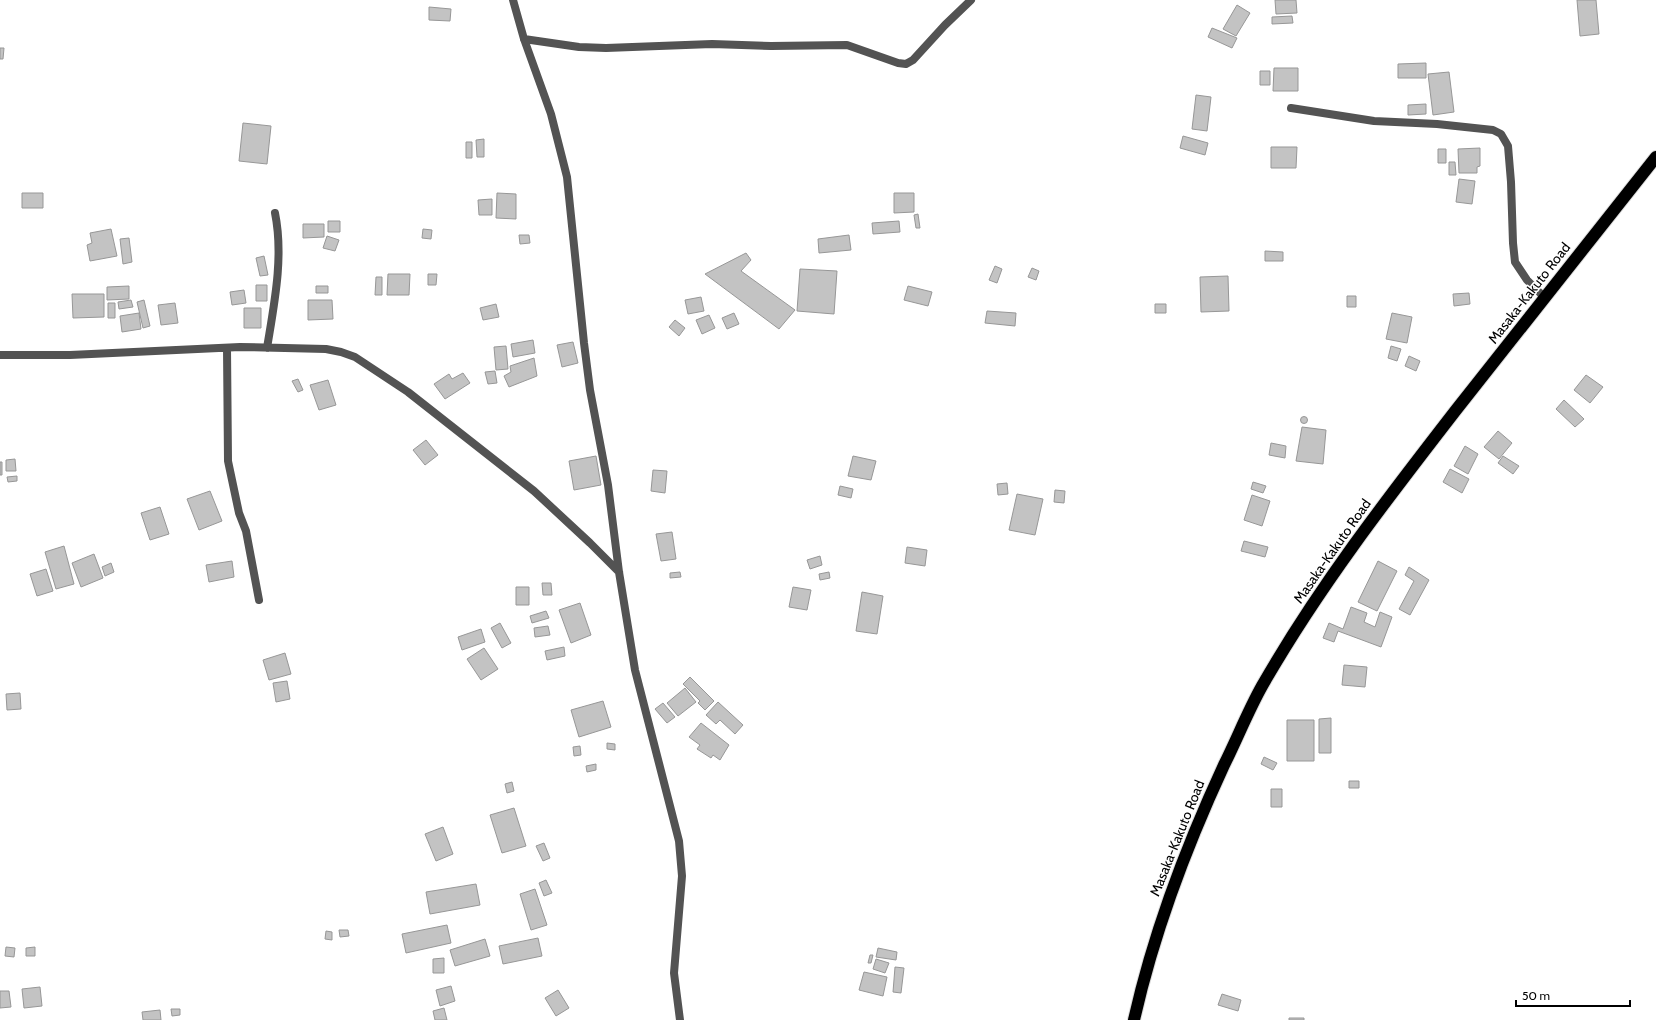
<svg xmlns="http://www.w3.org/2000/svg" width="1656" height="1020" font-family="Cabin,sans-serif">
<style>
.building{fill:#c3c3c3;stroke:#979797}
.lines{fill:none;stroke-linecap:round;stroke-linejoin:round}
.highway-casing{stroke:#dbdbdb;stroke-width:14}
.street{stroke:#535353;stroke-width:8}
.highway{stroke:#000;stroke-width:12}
.labels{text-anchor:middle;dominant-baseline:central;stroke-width:3;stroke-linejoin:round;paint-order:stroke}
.street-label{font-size:14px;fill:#000;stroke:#fff}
</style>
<rect width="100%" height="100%" fill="#fff"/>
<path class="building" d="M1275 0H1296L1297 13 1276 14Z
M1577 0H1596L1599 34 1580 36Z
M1237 5 1250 13 1236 36 1223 29Z
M429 7 451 9 450 21 429 20Z
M1292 16 1293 23 1272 24V17Z
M1212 28 1237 38 1232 48 1208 37Z
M0 48H4L3 59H0Z
M1426 63V78H1398V64Z
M1274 68H1298V91H1273Z
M1260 71H1270V85H1260Z
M1449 72 1454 112 1433 115 1428 74Z
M1196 95 1211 97 1207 131 1192 129Z
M1426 104V114L1408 115V105Z
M243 123 271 126 267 164 239 161Z
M1183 136 1208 143 1205 155 1180 148Z
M484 139V157H477L476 140Z
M466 142H472V158H466Z
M1271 147H1297L1296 168H1271Z
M1480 148V166L1477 167V173H1459L1458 149Z
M1438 149H1446V163H1438Z
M1449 162H1455L1456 175H1449Z
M1459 179 1475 181 1472 204 1456 202Z
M22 193H43V208H22Z
M497 193 516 194V219L496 218Z
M894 193H914V212L894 213Z
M492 199V215H479L478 200Z
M918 214 920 228H916L914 215Z
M328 221H340V232H328Z
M899 221 900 232 873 234 872 223Z
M303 224H324V237L303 238Z
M111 229 117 256 90 261 87 245 92 243 90 233Z
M423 229 432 230 431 239 422 238Z
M519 235H529L530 243 520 244Z
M849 235 851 250 819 253 818 239Z
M327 236 339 240 335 251 323 248Z
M129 238 132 262 123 264 120 239Z
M1265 251 1283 252V261H1265Z
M746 253 751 260 741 271 795 310 779 329 705 274Z
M264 256 268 275 260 276 256 258Z
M995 266 1002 269 997 283 989 280Z
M1032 268 1039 271 1036 280 1028 277Z
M800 269 837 271 834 314 797 311Z
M388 274H410L409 295H387Z
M428 274H437L436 285H428Z
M1228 276 1229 311 1201 312 1200 277Z
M376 277H382V295H375Z
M256 285H267V301H256Z
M129 286V299L107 300V287Z
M316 286H328V293H316Z
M908 286 932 292 928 306 904 300Z
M244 290 246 303 232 305 230 292Z
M1469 293 1470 304 1454 306 1453 294Z
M72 294H104V317L73 318Z
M1347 296H1356V307H1347Z
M701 297 704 311 688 314 685 300Z
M131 300 133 307 119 309 118 302Z
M144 300 150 326 143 328 137 302Z
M308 300H332L333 319 308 320Z
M108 303H115V318H108Z
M175 303 178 323 161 325 158 305Z
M496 304 499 317 483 320 480 308Z
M1155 304H1166V313H1155Z
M244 308H261V328H244Z
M987 311 1016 313 1015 326 985 323Z
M139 313 141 329 122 332 120 316Z
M734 313 739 324 727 329 722 318Z
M1392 313 1412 317 1407 343 1386 339Z
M709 315 715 328 702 334 696 320Z
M675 320 685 328 679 336 669 327Z
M533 340 535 353 513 357 511 344Z
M573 342 578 363 562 367 557 345Z
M506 346 508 369 496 370 494 347Z
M1391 346 1401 349 1397 361 1388 358Z
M1409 356 1420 361 1416 371 1405 366Z
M534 358 537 376 509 387 504 376 511 372 510 366Z
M495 371 497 383 488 384 485 372Z
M463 373 470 383 445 399 434 384 449 374 452 379Z
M1586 375 1603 387 1590 403 1574 390Z
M298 379 303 390 298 392 292 381Z
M328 380 336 405 319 410 310 385Z
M1564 400 1584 419 1575 427 1556 409Z
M1300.5 420a3.5 3.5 0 1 1 7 0a3.5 3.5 0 1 1-7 0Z
M1302 427 1326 430 1323 464 1296 461Z
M1498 431 1512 443 1499 459 1484 447Z
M426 440 438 455 425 465 413 450Z
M1271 443 1286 446 1285 458 1269 455Z
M1465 446 1478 454 1468 474 1454 466Z
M596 456 601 485 574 490 569 461Z
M853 456 876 461 871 480 848 476Z
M1503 456 1519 466 1513 474 1498 463Z
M15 459 16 471H6V460Z
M0 462H2V475H0Z
M1450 469 1469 479 1462 493 1443 482Z
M653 470 667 471 665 493 651 491Z
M17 476V481L8 482 7 477Z
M1253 482 1266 486 1263 493 1251 489Z
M1007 483 1008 494 998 495 997 484Z
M840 486 853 489 851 498 838 495Z
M1055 490 1065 491 1064 503 1054 502Z
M210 491 222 521 199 530 187 499Z
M1017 494 1043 499 1035 535 1009 530Z
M1252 495 1270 501 1262 526 1244 520Z
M160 507 169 534 150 540 141 513Z
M672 532 676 559 661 561 656 534Z
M1244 541 1268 547 1265 557 1241 551Z
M64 546 74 584 56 589 45 552Z
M907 547 927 550 925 566 905 563Z
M94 554 103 578 81 587 72 563Z
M820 556 822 565 810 569 807 560Z
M232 561 234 577 209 582 206 565Z
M1378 561 1397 571 1377 611 1358 602Z
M111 563 114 572 105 576 102 567Z
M1409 567 1429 580 1410 615 1399 609 1414 581 1405 575Z
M46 569 53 591 37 596 30 574Z
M680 572 681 577 670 578V573Z
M829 572 830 578 820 580 819 574Z
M542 583H551L552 595H543Z
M516 587H529V605H516Z
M793 587 811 590 807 610 789 607Z
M862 592 883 596 877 634 856 631Z
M580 603 591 635 571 643 559 610Z
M1351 607 1367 613 1364 622 1375 627 1380 612 1392 617 1381 647 1338 631 1334 642 1323 638 1329 623 1343 629Z
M546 611 549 618 532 623 530 616Z
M500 623 511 643 502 648 491 628Z
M548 626 550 635 535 637 534 628Z
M481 629 485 642 462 650 458 637Z
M564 647 565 656 547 660 545 651Z
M484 648 498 669 481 680 467 659Z
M285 653 291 674 269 680 263 660Z
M1344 665 1367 667 1365 687 1342 685Z
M690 677 714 701 705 710 698 703 700 701 683 684Z
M287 681 290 699 276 702 273 683Z
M685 688 696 702 678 716 667 703Z
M20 693 21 709 7 710 6 694Z
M603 701 611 727 579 737 571 710Z
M718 702 743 725 735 734 720 720 716 724 706 715Z
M663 703 675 717 667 723 655 709Z
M1331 718V753H1319V719Z
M1287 720H1314V761H1287Z
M701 723 729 745 720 760 713 755 711 758 697 749 700 745 689 737Z
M607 743 615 744V750L607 749Z
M580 746 581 755 574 756 573 747Z
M1264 757 1277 763 1273 770 1261 764Z
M596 764V770L587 772 586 766Z
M1349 781H1359V788H1349Z
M512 782 514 791 507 793 505 784Z
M1271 789H1282V807H1271Z
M514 808 526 846 502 853 490 815Z
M443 827 453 854 436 861 425 834Z
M544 843 550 858 543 861 536 846Z
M546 880 552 893 544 896 539 883Z
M476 884 480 905 430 914 426 892Z
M535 889 547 925 531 930 520 894Z
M447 925 451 943 406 953 402 934Z
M339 930H348L349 936 340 937Z
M326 931 332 932V940L325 939Z
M538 938 542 956 503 964 499 946Z
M485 939 490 956 455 966 450 950Z
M6 947 15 948 14 957 5 956Z
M35 947V956H26V948Z
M878 948 897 952 896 960 876 957Z
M870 955H873L871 963H868Z
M444 958V973H433V959Z
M876 959 889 963 885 973 873 969Z
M895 967 904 968 901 993 893 992Z
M864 972 887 977 883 996 859 990Z
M451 986 455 1001 440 1006 436 990Z
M40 987 42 1006 24 1008 22 989Z
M558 990 569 1008 556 1016 545 998Z
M0 991H9L11 1007 0 1008Z
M1222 994 1241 1000 1238 1011 1218 1005Z
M444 1008 447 1020H435L433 1011Z
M171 1009H180V1015L172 1016Z
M160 1010 161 1020H143L142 1012Z
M1289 1018H1304V1020H1289Z"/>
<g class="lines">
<g class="highway-casing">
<path id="highway" d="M1134 1020C1154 931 1186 847 1224 765 1237 739 1248 711 1262 686 1318 588 1387 499 1456 410 1523 326 1589 241 1656 157"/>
</g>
<path class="street" d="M513 0 524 39 551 114 567 177 584 343 590 390 608 485 619 572 635 670 679 841 682 876 674 973 680 1020
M524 39 579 47 606 48 712 44 771 46 847 45 898 63 906 64 913 60 945 25 971 0
M1291 108 1374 121 1437 124 1493 130 1501 134 1508 146 1511 182 1513 243 1515 262 1527 280 1545 298
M227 348 228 461 239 513 246 531 259 600
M267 348C274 305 284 257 275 213
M0 355H70L240 347 326 349 341 352 355 357 408 392 534 491 590 543 619 572"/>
<use href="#highway" class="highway"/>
</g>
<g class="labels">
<g class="street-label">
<text transform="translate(1529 293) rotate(-52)">Masaka-Kakuto Road</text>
<text transform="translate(1332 551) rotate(-55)">Masaka-Kakuto Road</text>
<text transform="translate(1177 838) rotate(-68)">Masaka-Kakuto Road</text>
</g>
</g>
<path d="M1516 1000v6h114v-6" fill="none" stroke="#000000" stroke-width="2"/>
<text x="1522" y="1000" font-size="12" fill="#000000" stroke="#ffffff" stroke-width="3" paint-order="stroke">50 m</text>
</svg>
